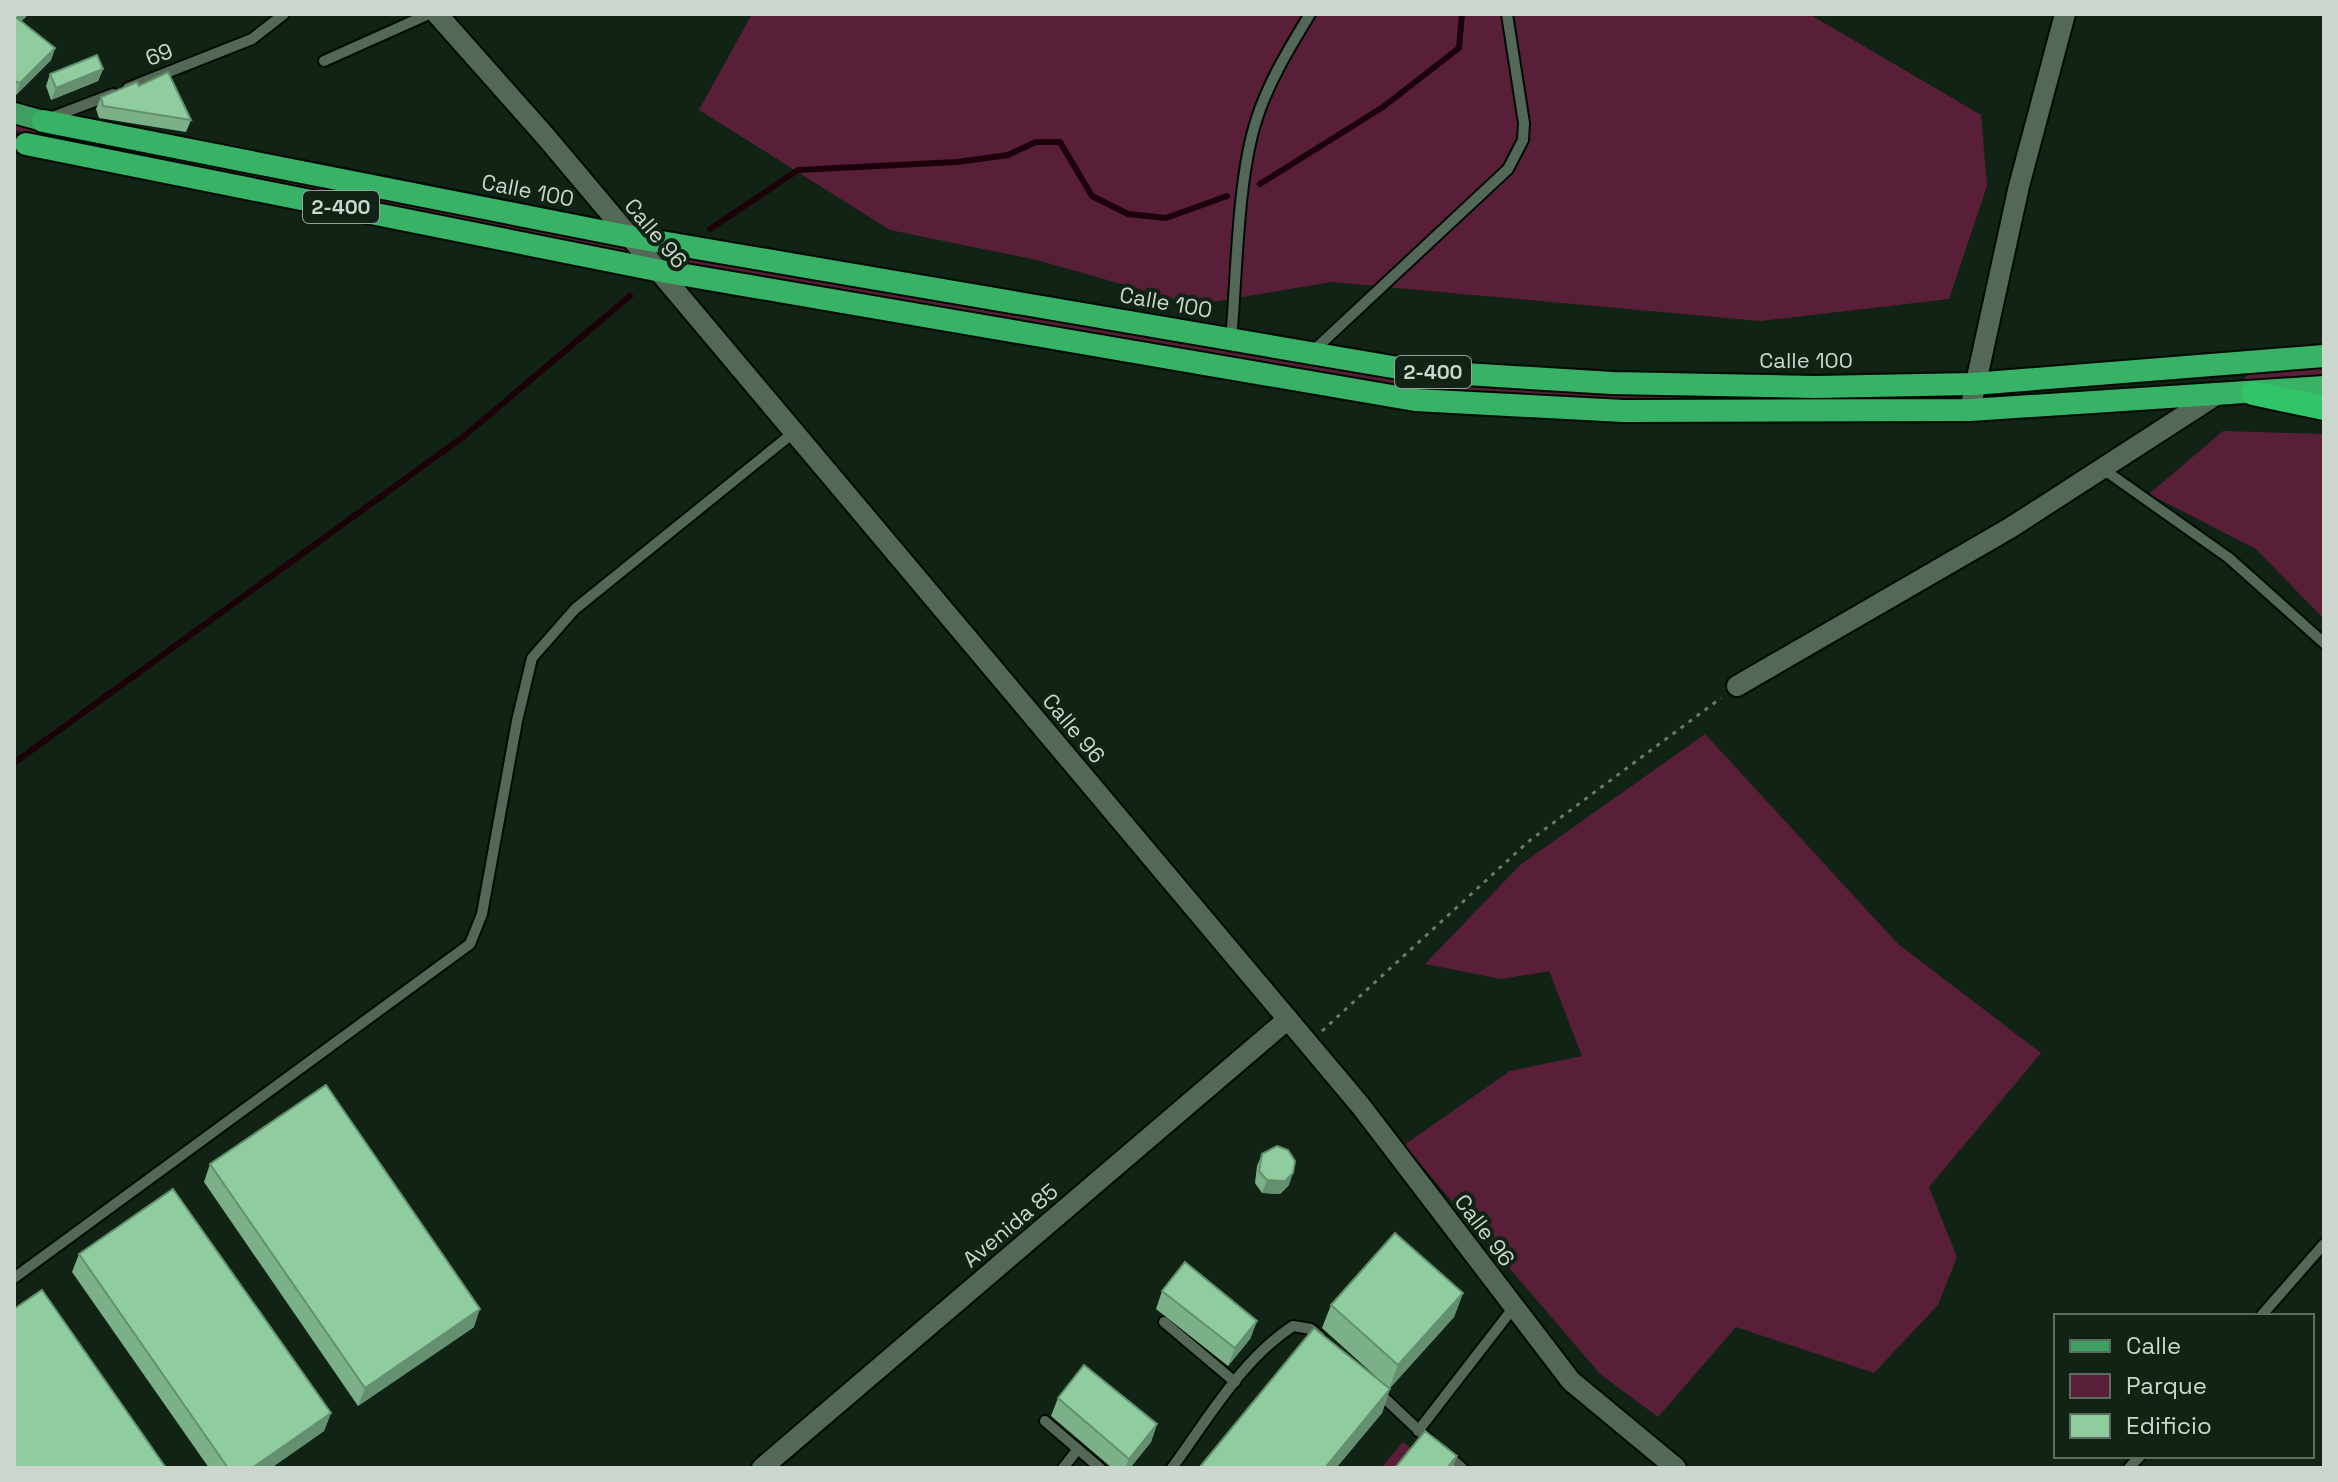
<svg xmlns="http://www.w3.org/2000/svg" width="2338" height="1482" font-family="'Space Grotesk',sans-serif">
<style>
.green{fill:#591f39}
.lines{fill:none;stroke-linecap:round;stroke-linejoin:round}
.stream{stroke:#1c000a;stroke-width:6}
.service-casing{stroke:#000c03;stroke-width:14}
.minor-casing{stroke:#000c03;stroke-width:24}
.primary-casing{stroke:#000c03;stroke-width:24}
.trunk-casing{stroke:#000c03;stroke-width:26}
.motorway-casing{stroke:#000c03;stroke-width:28}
.path{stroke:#6b7a6e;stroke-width:3;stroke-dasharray:4 6;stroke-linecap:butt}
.service{stroke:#536857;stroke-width:10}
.minor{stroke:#536857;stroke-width:20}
.primary{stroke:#3f9f62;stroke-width:20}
.trunk{stroke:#38b266;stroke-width:22}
.motorway{stroke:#31c469;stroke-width:24}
.wall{fill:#7bb088}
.shaded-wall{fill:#64906f}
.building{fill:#8fcd9e;stroke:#64906f;stroke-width:2}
.labels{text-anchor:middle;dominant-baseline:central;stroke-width:8;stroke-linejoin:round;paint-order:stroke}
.shield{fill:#102315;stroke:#93a196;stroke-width:2}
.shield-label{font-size:20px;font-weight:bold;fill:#cbd7cd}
.street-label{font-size:22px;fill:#cbd7cd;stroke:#102315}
</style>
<rect width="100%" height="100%" fill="#102315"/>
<path class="green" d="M752 14H1809L1981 115 1987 186 1949 299 1760 321 1331 282 1195 305 1037 260 890 230 699 110Z
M14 123 626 247 632 254 39 136 14 130Z
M649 251 1415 382 1965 395V399L1624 400 1416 389 656 259Z
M2324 366V376L2250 382 2244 379 2250 372Z
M2223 431 2324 434V619L2256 549 2149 494Z
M1705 734 1898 944 2041 1053 1929 1187 1957 1257 1938 1305 1874 1373 1736 1327 1658 1417 1600 1374 1404 1145 1510 1071 1582 1056 1549 971 1501 979 1425 964 1520 865Z
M1403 1442 1413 1450 1398 1468H1381Z"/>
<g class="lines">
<path class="stream" d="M1260 184 1383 107 1459 48 1462 14
M710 229 798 170 957 162 1008 155 1036 142H1060L1092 196 1128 214 1166 218 1227 196
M14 763 463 437 630 296"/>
<g class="service-casing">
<path id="service" d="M324 61 429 14
M128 88 252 39 284 14
M50 118 113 94
M1231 340C1237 275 1237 178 1257 118 1269 81 1290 47 1310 14
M1312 352 1508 169 1523 140 1524 123 1507 14
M2103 469 2229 558 2324 643
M14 1278 470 944 482 914 517 721 532 658 575 609 793 433
M2261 1316 2324 1244
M1164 1322 1235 1382
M1378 1392 1430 1441
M1045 1421 1100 1468
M1418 1431 1514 1307
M1446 1454 1462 1468
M1063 1468 1078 1449
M1172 1468C1208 1419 1242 1359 1293 1326L1311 1329 1320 1337
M2129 1468 2140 1456"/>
</g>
<g class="minor-casing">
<path id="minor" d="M437 14 546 137 1360 1105 1571 1381 1676 1468
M1970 410 2019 186 2065 14
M1737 686 2010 528 2216 395
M762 1468 1288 1019"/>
</g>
<g class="primary-casing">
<path id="primary" d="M14 113 43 121"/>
</g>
<g class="trunk-casing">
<path id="trunk" d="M43 121 626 236 1416 371 1612 383 1815 387 1973 384 2324 356
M26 144 656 270 1415 400 1623 411 1970 410 2324 387"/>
</g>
<g class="motorway-casing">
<path id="motorway" d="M2253 393 2324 408"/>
</g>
<path class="path" d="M1322 1031 1529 841 1721 698"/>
<use href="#service" class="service"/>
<use href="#minor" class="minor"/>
<use href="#primary" class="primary"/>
<use href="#trunk" class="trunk"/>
<use href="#motorway" class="motorway"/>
</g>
<path class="wall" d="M14 14 26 17 21 21 55 48 51 60 16 95 14 94Z
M103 69 98 81 51 100 46 86 50 74Z
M139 86 191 120 186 132 99 118 96 109 101 97Z
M1262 1154 1289 1185 1280 1194 1262 1193 1255 1183 1257 1166Z
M210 1164 474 1327 358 1406 204 1182Z
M79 1254 331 1413 324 1431 271 1468H209L72 1272Z
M1162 1291 1257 1321 1250 1339 1228 1366 1156 1309Z
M1463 1293 1454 1317 1390 1388 1382 1413 1336 1468H1199L1383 1383 1322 1328 1331 1305Z
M1058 1398 1157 1424 1151 1442 1130 1468H1112L1051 1416Z"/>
<path class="shaded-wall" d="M21 14H27L26 17 14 28 17 18Z
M55 48 51 60 16 95 20 83Z
M103 69 98 81 51 100 56 88Z
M1293 1173 1289 1185 1280 1194 1262 1193 1267 1180Z
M1463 1293 1454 1317 1389 1389 1398 1365Z
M480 1309 474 1327 358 1406 365 1388Z
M1257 1321 1250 1339 1228 1366 1235 1348Z
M1390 1389 1382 1413 1336 1468H1325Z
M331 1413 324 1431 271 1468H252Z
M1157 1424 1151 1442 1130 1468H1125L1129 1459Z
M1457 1456 1453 1468H1447Z"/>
<path class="building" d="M14 14H21L17 18 55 48 20 83 14 81Z
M97 55 103 69 56 88 50 74Z
M168 72 191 120 103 106 101 97 137 82 139 86Z
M326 1085 480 1309 365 1388 210 1164Z
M1277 1146 1288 1150 1295 1161 1293 1173 1285 1181 1267 1180 1259 1171 1262 1154Z
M173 1189 331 1413 252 1468H228L79 1254Z
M1395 1233 1463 1293 1398 1365 1331 1305Z
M1185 1262 1257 1321 1235 1348 1162 1291Z
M42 1290 166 1468H14V1309Z
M1314 1328 1390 1389 1325 1468H1199Z
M1084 1365 1157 1424 1129 1459 1058 1398Z
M1425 1431 1457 1456 1447 1468H1395Z"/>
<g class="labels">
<g class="shield">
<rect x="303" y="191" width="76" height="32" rx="6"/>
<rect x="1395" y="356" width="76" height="32" rx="6"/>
</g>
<g class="shield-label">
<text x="341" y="207">2-400</text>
<text x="1433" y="372">2-400</text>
</g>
<g class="street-label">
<text transform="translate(159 54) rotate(-21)">69</text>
<text transform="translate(528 190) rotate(11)">Calle 100</text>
<text transform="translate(656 233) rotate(50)">Calle 96</text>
<text transform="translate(1166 302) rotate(10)">Calle 100</text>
<text x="1806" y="360">Calle 100</text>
<text transform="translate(1074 728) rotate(50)">Calle 96</text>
<text transform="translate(1010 1225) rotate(-40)">Avenida 85</text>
<text transform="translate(1485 1230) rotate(53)">Calle 96</text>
</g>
</g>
<rect width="2338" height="1482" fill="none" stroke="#cbd7cd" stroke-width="32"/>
<rect x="2054" y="1314" width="260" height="144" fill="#102315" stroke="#5b6b5f" stroke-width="2"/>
<rect x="2070" y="1340" width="40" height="12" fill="#3f9f62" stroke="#5b6b5f" stroke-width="2"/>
<text x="2126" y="1354" font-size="24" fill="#cbd7cd">Calle</text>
<rect x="2070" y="1374" width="40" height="24" fill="#591f39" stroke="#5b6b5f" stroke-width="2"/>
<text x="2126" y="1394" font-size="24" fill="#cbd7cd">Parque</text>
<rect x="2070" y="1414" width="40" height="24" fill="#8fcd9e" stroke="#5b6b5f" stroke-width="2"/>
<text x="2126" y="1434" font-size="24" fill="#cbd7cd">Edificio</text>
</svg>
